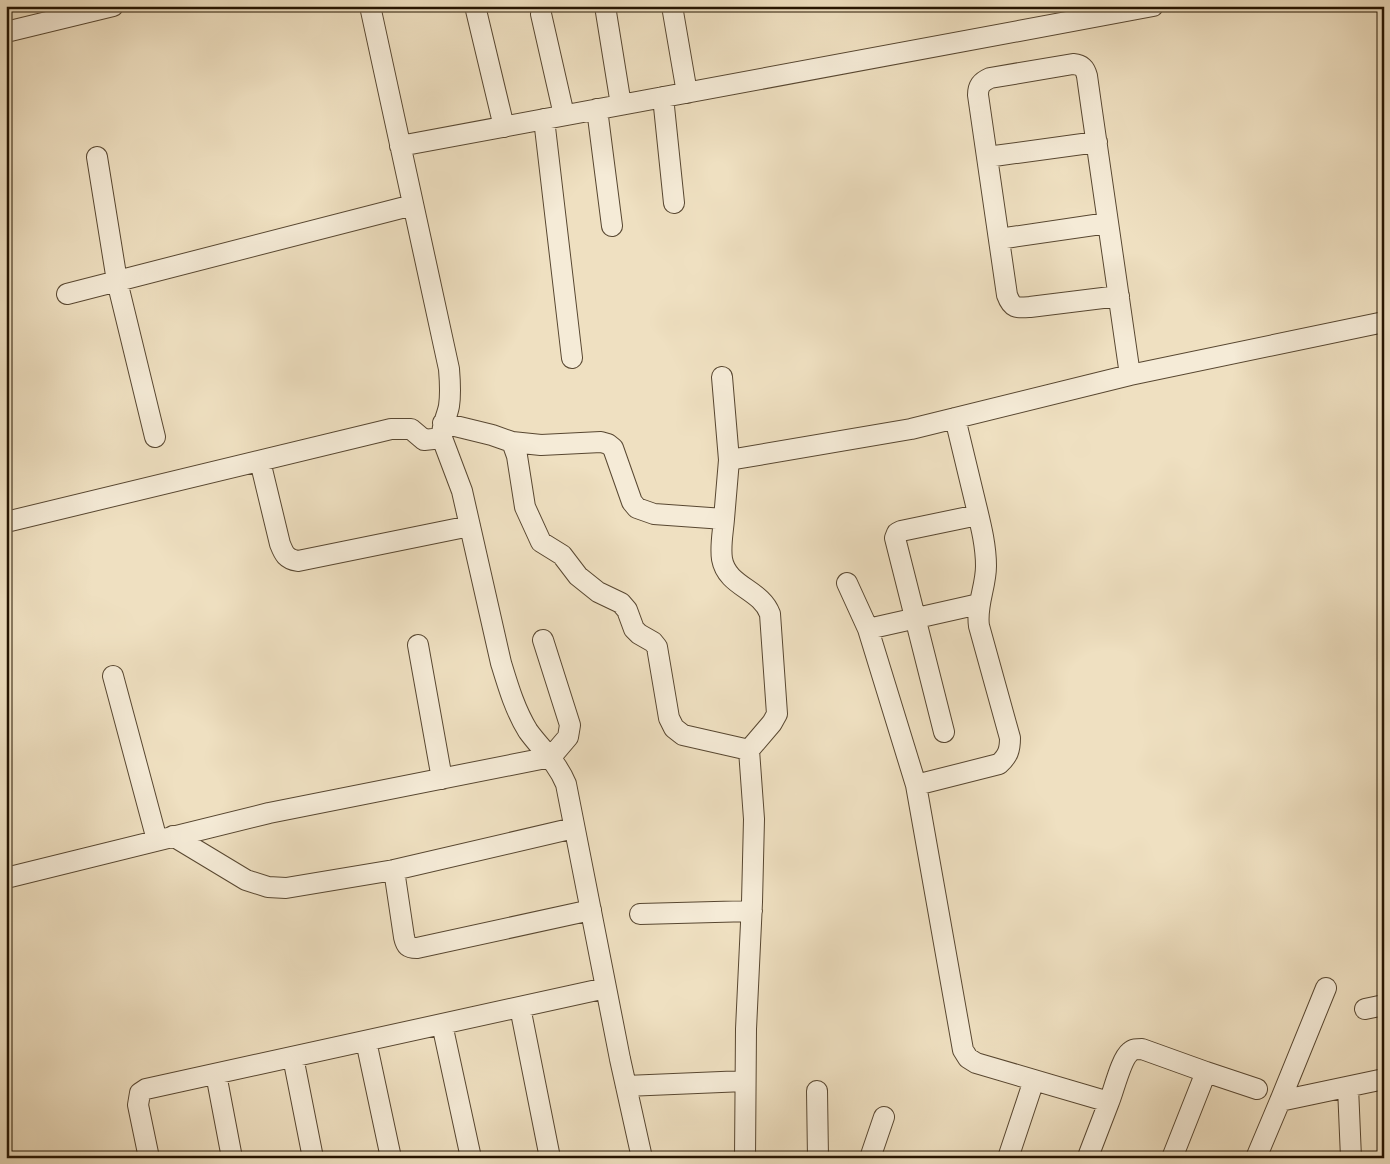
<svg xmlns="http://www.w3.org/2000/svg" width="1390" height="1164" font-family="'Old Standard TT',serif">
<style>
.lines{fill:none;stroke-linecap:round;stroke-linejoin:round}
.minor-casing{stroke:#584731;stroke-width:22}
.minor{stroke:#f5ebd7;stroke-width:20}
</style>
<rect width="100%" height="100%" fill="#efe0c1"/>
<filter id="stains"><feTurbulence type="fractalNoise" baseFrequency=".004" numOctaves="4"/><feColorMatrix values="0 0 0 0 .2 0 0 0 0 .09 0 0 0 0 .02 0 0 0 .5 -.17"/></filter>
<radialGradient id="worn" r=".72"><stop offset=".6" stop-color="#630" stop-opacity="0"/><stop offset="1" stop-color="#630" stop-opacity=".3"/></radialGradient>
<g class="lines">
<g class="minor-casing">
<path id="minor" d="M370 6 449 369C450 381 451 393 449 406 447 417 441 426 442 438L462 491 501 663C508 686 515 710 528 731 541 749 557 762 566 784L620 1059 642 1158
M475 6 504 127
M605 6 621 105
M672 6 687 93
M541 14 564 115
M6 32 113 6
M663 97 674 203
M597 109 612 226
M544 119 572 358
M400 146 1153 6
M97 157 117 281 155 437
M987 157 1097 142
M999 239 1108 223
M67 294 413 205
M1119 296 1030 307C1017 308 1012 309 1007 295L978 95C978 86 981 82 990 78L1073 64C1082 65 1085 68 1087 76 1101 176 1116 276 1130 375
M955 418C962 446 968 473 975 501 980 522 986 544 986 566 986 587 976 605 979 626L1010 738C1010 750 1008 756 999 764L916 785 963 1050 968 1058 976 1063 1109 1102C1114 1090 1121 1059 1130 1052 1133 1049 1137 1049 1142 1049L1206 1072 1172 1158
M443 423 492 435 512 442 541 445 601 442 608 444 613 448 632 502 637 508 654 514 724 519 729 460 722 377
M512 442 517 456 525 507 541 542 562 555 578 576 598 592 621 603 627 610 634 629 639 634 653 642 657 647 669 718 674 728 683 735 749 750 754 819 752 902 746 1029 745 1158
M729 460 911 429 1130 375 1384 322
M260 461 280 544C284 554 286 559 298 561L470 526
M724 519C723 532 720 546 722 559 727 587 761 589 770 614L777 714 772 723 749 750
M6 522 391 429H411L424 440 442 438
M847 583 868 629 916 785
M868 629 979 604
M418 645 442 779
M113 676 157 840
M944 732 895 538 897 533 901 531 978 515
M173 836 246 880 268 887 286 888 394 870 574 828
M394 870 404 937C406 946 408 948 417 948L591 910
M6 878 269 813 551 757 568 737 570 725 543 640
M640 914 752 911
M520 1007 550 1158
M1365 1009 1384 1005
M442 1024 471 1158
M366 1041 391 1158
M293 1057 313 1158
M1206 1072 1257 1089
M216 1074 232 1158
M626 1086 745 1081
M1348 1087 1351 1158
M817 1091 818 1158
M1280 1101 1326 988
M149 1158 138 1105 140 1093 146 1089 606 988
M870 1158 884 1117
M1008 1158 1034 1080
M1089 1158V1154L1109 1102
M1256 1158 1280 1101 1384 1079"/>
</g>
<use href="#minor" class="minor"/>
</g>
<rect width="1390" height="1164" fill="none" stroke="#efe0c1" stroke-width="25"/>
<rect x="8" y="8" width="1375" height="1149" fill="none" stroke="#251401" stroke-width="2.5"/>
<rect x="12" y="12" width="1365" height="1139" fill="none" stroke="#251401"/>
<rect width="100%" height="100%" filter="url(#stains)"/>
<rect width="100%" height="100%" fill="url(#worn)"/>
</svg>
